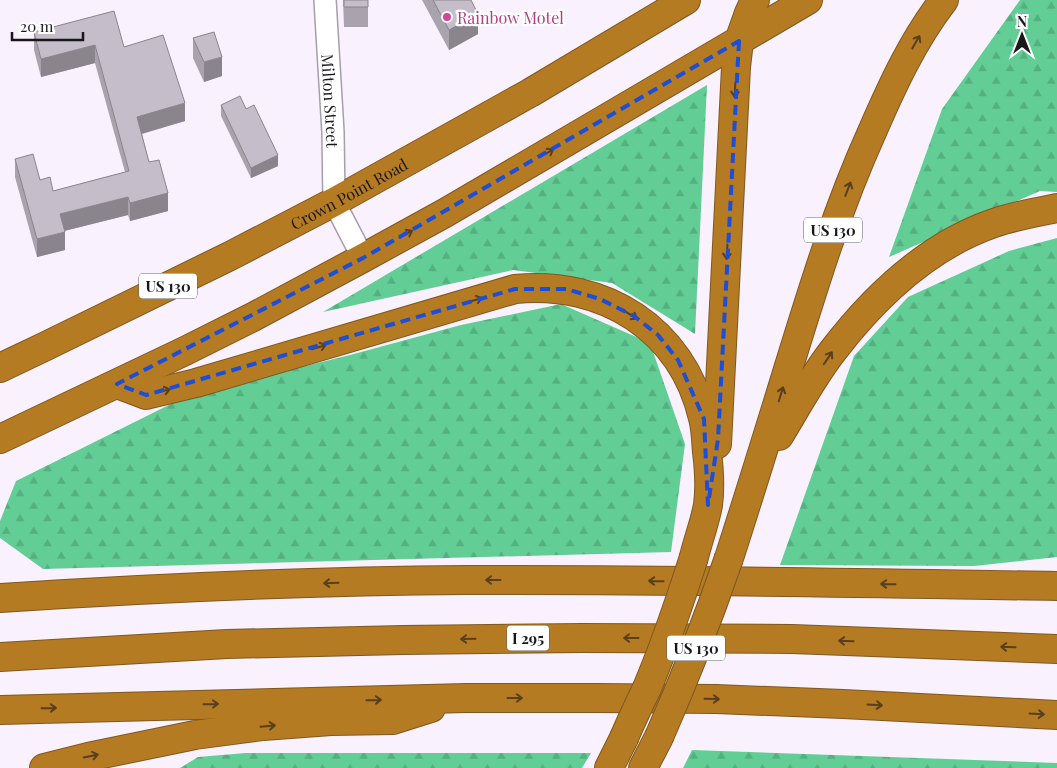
<svg xmlns="http://www.w3.org/2000/svg" width="1057" height="768" font-family="'Playfair Display',serif">
<style>
.forest{fill:url(#forest-firs)}
.lines{fill:none;stroke-linecap:round;stroke-linejoin:round}
.street-casing{stroke:#a69fab;stroke-width:24}
.highway-casing{stroke:#7f5820;stroke-width:30}
.street{stroke:#fff;stroke-width:21}
.highway{stroke:#b57b22;stroke-width:28}
.highway-bridge-casing{stroke:#7f5820;stroke-width:30;stroke-linecap:butt}
.highway-bridge{stroke:#b57b22;stroke-width:28}
.wall{fill:#a9a3ae}
.shaded-wall{fill:#8a858d}
.building{fill:#c5beca;stroke:#8a858d}
.oneway{stroke:#583f1e}
.marked{fill:none;stroke:#1d4ed8;stroke-width:4;stroke-dasharray:10 6;stroke-linejoin:round}
.hotel-dot{fill:#d1479c;stroke:#fff;stroke-width:2}
.labels{text-anchor:middle;dominant-baseline:central;stroke-width:4.5;stroke-linejoin:round;paint-order:stroke}
.shield{fill:#fff;stroke:#5f5d60;stroke-width:1}
.shield-label{font-size:15px;font-weight:bold;fill:#1a171c}
.hotel-label{font-size:16px;fill:#b23c85;stroke:#fff;text-anchor:start}
.street-label{font-size:16px;fill:#1a171c;stroke:#fff}
</style>
<defs>
<pattern id="forest-firs" width="22" height="20" patternUnits="userSpaceOnUse" patternTransform="scale(1.25)"><rect width="22" height="20" fill="#62ce95"/><path d="M5 1l3.5 6h-7zM16 11l3.5 6h-7z" fill="#54b080"/></pattern>
</defs>
<rect width="100%" height="100%" fill="#f9f1fe"/>
<path class="forest" d="M1020 0H1057V192L1040 191 889 257 942 109Z
M707 85 695 334 612 283 513 270 323 312Z
M1057 238V557L974 566 780 565 854 356 908 297 1009 251Z
M561 304 650 343 685 444 671 552 43 569 0 538V521L16 481 189 395 350 355 461 325Z
M692 750 1057 763V768H683Z
M246 753H591L582 768H180L198 757Z"/>
<g class="lines">
<g class="street-casing">
<g id="street">
<path id="s1" d="M325 0 333 132 334 202 363 258"/>
</g>
</g>
<g class="highway-casing">
<g id="highway">
<path id="s2" d="M0 368 46 346 230 256 334 202 530 93 686 0"/>
<path d="M117 384 146 395 196 383 515 289C604 280 682 329 703 418 706 429 706 441 707 452 709 468 710 490 708 505 705 522 698 540 694 557"/>
<path d="M779 436C796 408 812 378 832 352 874 297 927 246 994 223 1014 216 1036 212 1057 208"/>
<path d="M0 439 185 351 253 317 363 258 445 213 808 0"/>
<path d="M717 444 736 67 739 41 749 13 755 0"/>
<path d="M729 558C750 493 770 428 790 363 814 285 838 207 872 132 892 86 913 40 944 0"/>
<path d="M0 598C155 588 312 581 467 580 664 579 860 583 1057 586"/>
<path d="M0 657 227 644 403 640 582 638 792 639 1057 649"/>
<path d="M0 710 466 698H596L716 699 843 704 1057 715"/>
<path d="M44 768 88 757 195 735 263 726 331 721 393 720 431 708"/>
<path d="M609 768 624 738"/>
<path d="M643 768 659 737"/>
</g>
</g>
<use href="#street" class="street"/>
<use href="#highway" class="highway"/>
<g class="highway-bridge-casing">
<path id="highway-bridge" d="M659 737C685 678 708 619 729 558
M624 738C631 721 639 705 647 688 665 645 680 601 694 557"/>
</g>
<use href="#highway-bridge" class="highway-bridge"/>
</g>
<path class="wall" d="M343 0H368V27H344Z
M422 0H471L478 34 449 50Z
M34 32 124 47 185 121 142 134 149 162 168 211 130 221 128 215 64 231 65 250 37 257 15 177V159L53 191 125 172 95 63 41 77 34 50Z
M193 38 222 76 204 82 193 58Z
M221 105 246 109 278 166 251 178 221 116Z"/>
<path class="shaded-wall" d="M478 14V34L449 50V30Z
M95 45V63L41 77V59Z
M222 57V76L204 82V62Z
M185 103V121L137 135V117Z
M278 155V166L251 178V168Z
M168 193V211L130 221V203Z
M128 197V215L60 232V214Z
M65 232V250L37 257V239Z"/>
<path class="building" d="M344 0H368V7H344Z
M433 0H471L478 14 449 30Z
M114 11 124 47 163 35 185 103 137 117 149 162 159 160 168 193 130 203 128 197 60 214 65 232 37 239 15 159 33 154 40 180 50 177 53 191 129 171 95 45 41 59 34 32Z
M214 32 222 57 204 62 193 38Z
M240 96 246 109 254 105 278 155 251 168 221 105Z"/>
<defs><path id="oneway-shaft" d="M-6 0H5M1.5-3L5.5 0L1.5 3" fill="none" stroke-width="1.6" stroke-linecap="round" stroke-linejoin="round" transform="scale(1.25)"/></defs>
<g class="oneway">
<use href="#oneway-shaft" transform="translate(916 42) rotate(-60)"/>
<use href="#oneway-shaft" transform="translate(735 90) rotate(93)"/>
<use href="#oneway-shaft" transform="translate(547 153) rotate(-30)"/>
<use href="#oneway-shaft" transform="translate(848 189) rotate(-69)"/>
<use href="#oneway-shaft" transform="translate(406 234) rotate(-29)"/>
<use href="#oneway-shaft" transform="translate(727 252) rotate(93)"/>
<use href="#oneway-shaft" transform="translate(475 300) rotate(-17)"/>
<use href="#oneway-shaft" transform="translate(631 315) rotate(31)"/>
<use href="#oneway-shaft" transform="translate(319 347) rotate(-17)"/>
<use href="#oneway-shaft" transform="translate(828 358) rotate(-56)"/>
<use href="#oneway-shaft" transform="translate(163 391) rotate(-14)"/>
<use href="#oneway-shaft" transform="translate(781 394) rotate(-73)"/>
<use href="#oneway-shaft" transform="translate(493 580) rotate(-180)"/>
<use href="#oneway-shaft" transform="translate(656 581) rotate(-179)"/>
<use href="#oneway-shaft" transform="translate(331 583) rotate(178)"/>
<use href="#oneway-shaft" transform="translate(888 584) rotate(-179)"/>
<use href="#oneway-shaft" transform="translate(631 638) rotate(-180)"/>
<use href="#oneway-shaft" transform="translate(468 639) rotate(179)"/>
<use href="#oneway-shaft" transform="translate(846 641) rotate(-178)"/>
<use href="#oneway-shaft" transform="translate(1008 647) rotate(-178)"/>
<use href="#oneway-shaft" transform="translate(515 698)"/>
<use href="#oneway-shaft" transform="translate(712 699) rotate(1)"/>
<use href="#oneway-shaft" transform="translate(374 700) rotate(-1)"/>
<use href="#oneway-shaft" transform="translate(211 704) rotate(-1)"/>
<use href="#oneway-shaft" transform="translate(875 705) rotate(3)"/>
<use href="#oneway-shaft" transform="translate(49 708) rotate(-1)"/>
<use href="#oneway-shaft" transform="translate(1037 714) rotate(3)"/>
<use href="#oneway-shaft" transform="translate(268 726) rotate(-5)"/>
<use href="#oneway-shaft" transform="translate(91 756) rotate(-12)"/>
</g>
<path class="marked" d="M739 41 718 439 708 505 704 419 678 360 658 335 634 316 600 299 566 289H515L146 395 117 384 363 258Z"/>
<circle class="hotel-dot" cx="447" cy="17" r="5"/>
<g class="labels">
<g class="shield">
<rect x="804" y="217.5" width="58" height="25" rx="4"/>
<rect x="139" y="273.5" width="58" height="25" rx="4"/>
<rect x="507" y="625.5" width="42" height="25" rx="4"/>
<rect x="667" y="635.5" width="58" height="25" rx="4"/>
</g>
<g class="shield-label">
<text x="833" y="230">US 130</text>
<text x="168" y="286">US 130</text>
<text x="528" y="638">I 295</text>
<text x="696" y="648">US 130</text>
</g>
<g class="hotel-label">
<text x="457" y="17">Rainbow Motel</text>
</g>
<g class="street-label">
<text stroke="none"><textPath href="#s1" startOffset="101">Milton Street</textPath></text>
<text stroke="none"><textPath href="#s2" startOffset="390">Crown Point Road</textPath></text>
</g>
</g>
<g transform="translate(1022 35)" stroke="#ffffff" stroke-width="4" paint-order="stroke">
<path d="M0-4L9 19L0 12L-9 19Z" fill="#1a171c"/>
<text y="-8" font-size="14" font-weight="bold" text-anchor="middle" fill="#1a171c">N</text>
</g>
<path d="M12 32v8h71v-8" fill="none" stroke="#1a171c" stroke-width="2.5"/>
<text x="20" y="32" font-size="15" fill="#1a171c" stroke="#ffffff" stroke-width="4" paint-order="stroke">20 m</text>
</svg>
